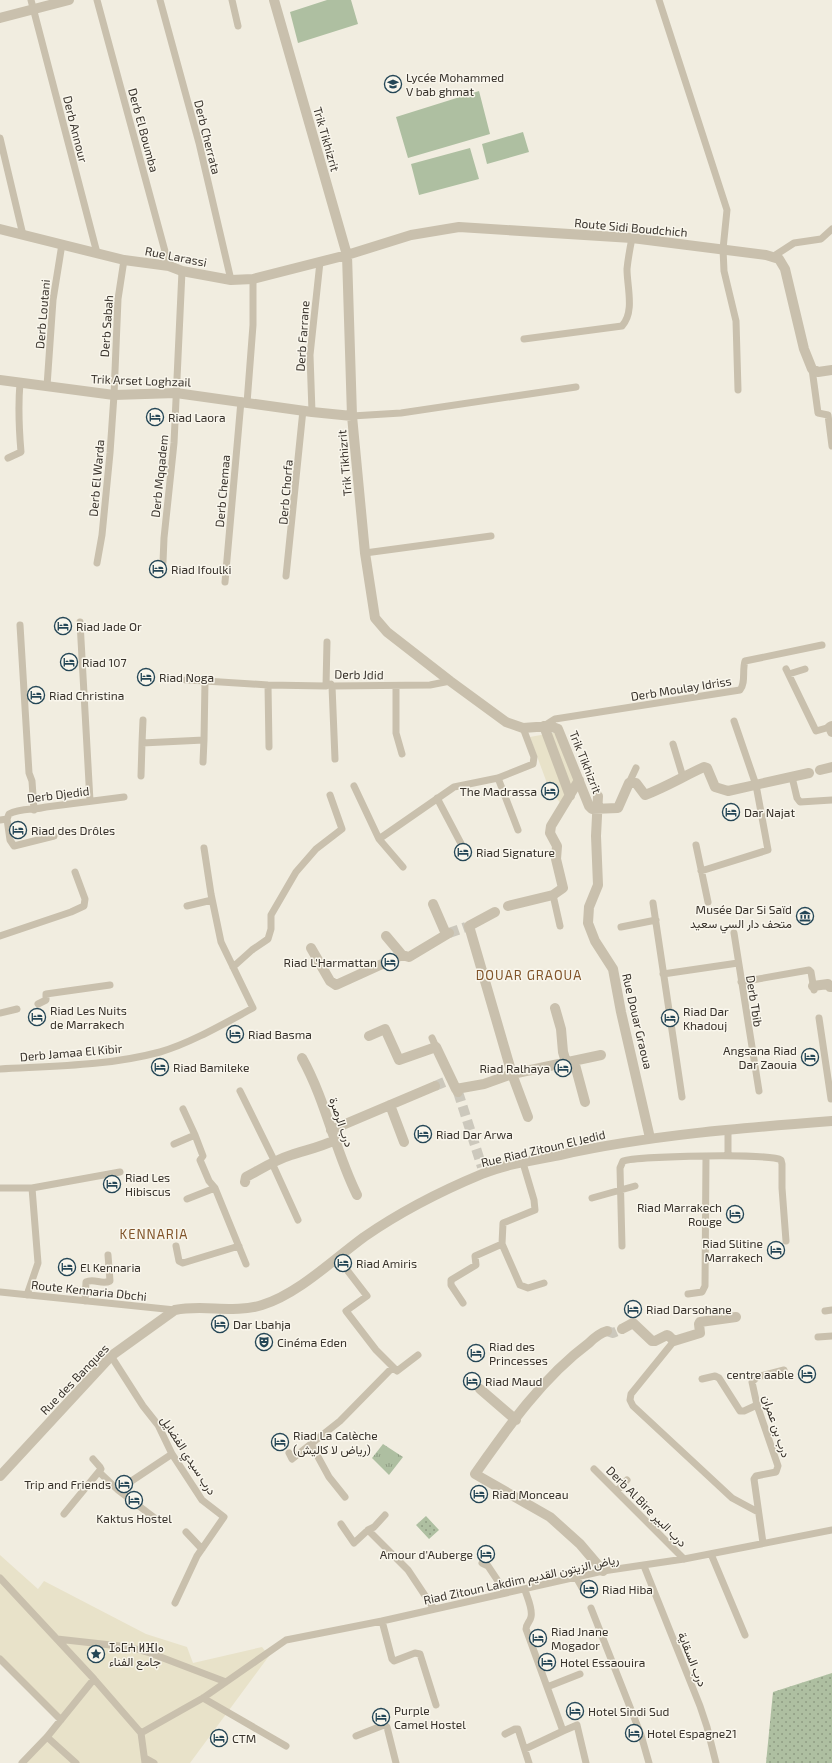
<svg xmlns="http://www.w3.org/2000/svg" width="832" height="1763" font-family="'Exo 2',Vazirmatn,'Noto Sans Tifinagh',sans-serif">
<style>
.grass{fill:url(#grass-tufts)}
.park{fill:url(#park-dots)}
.pitch{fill:#aebfa1}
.plaza{fill:#e8e2c9}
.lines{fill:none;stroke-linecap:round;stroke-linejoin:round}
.street-tunnel{stroke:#ccc8bc;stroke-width:10;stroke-dasharray:10 5;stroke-linecap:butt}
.lane{stroke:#c9c0ad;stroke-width:7}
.street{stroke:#c9c0ad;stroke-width:10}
.labels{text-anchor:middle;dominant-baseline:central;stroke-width:3;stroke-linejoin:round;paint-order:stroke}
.poi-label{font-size:12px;fill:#38322b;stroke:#f9f6ec;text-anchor:start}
.street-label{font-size:12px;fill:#38322b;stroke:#f9f6ec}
.neighbourhood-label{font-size:13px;letter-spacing:1px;fill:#80542a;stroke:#f9f6ec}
</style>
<defs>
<pattern id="grass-tufts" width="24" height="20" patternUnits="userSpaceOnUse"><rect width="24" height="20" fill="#aebfa1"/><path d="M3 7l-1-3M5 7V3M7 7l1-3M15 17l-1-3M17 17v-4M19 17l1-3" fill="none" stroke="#8f9c83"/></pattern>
<pattern id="park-dots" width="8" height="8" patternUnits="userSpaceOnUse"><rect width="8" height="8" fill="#aebfa1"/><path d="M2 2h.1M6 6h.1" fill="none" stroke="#8f9c83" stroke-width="1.8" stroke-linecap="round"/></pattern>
</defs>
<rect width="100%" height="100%" fill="#f1ede0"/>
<path class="grass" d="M383 1444 403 1457 389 1475 372 1458Z"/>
<path class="park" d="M426 1516 439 1530 429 1539 416 1525Z
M832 1673V1763H766L773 1692Z"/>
<path class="pitch" d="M327 0H351L358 24 298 43 290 12Z
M479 91 490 134 408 158 396 117Z
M523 132 529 152 487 164 482 144Z
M470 148 479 179 419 195 411 164Z"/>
<path class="plaza" d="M557 732 576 780 561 804 548 786 530 737Z
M0 1555 38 1589 44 1581 146 1634 187 1647 193 1663 262 1647 269 1656 190 1763H22L61 1720 0 1659Z"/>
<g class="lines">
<path class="street-tunnel" d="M449 933 466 927
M435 1086 447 1081
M458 1092 482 1167
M607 1331 613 1333 622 1329"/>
<path class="lane" d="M31 0 97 253
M97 0 169 266
M160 0 199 143 231 280
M232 0 238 26
M659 0 727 210 723 249 724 271 736 321 738 390
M0 138 23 235
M774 256 794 243 821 239 832 229
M524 339 622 326C635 312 627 287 627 269 628 259 630 248 632 238
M812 369 818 413 828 415 832 446
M47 386 53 300 62 244
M247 403 253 325V279
M312 412 310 355 320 262
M352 416 401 413 576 387
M8 458 21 452C19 429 18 406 20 383
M365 553 491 536
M163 562 164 538 174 443 182 271
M97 563 102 535 110 453 114 395 118 299 124 260
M286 576 303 410
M225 582 241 401
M80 622 90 801
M20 625 29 773 32 781 34 810
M786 669 816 731 830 727
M789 674 805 669
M186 680 205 681
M268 685 269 747
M326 686 327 642
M332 686 335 759
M396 686V733L402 754
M544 726 555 719 740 690C746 683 742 670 745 661L822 645
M142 743 143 720
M673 744 683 777
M203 762 204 740
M141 776 142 743 204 740 205 681 268 685 326 686 331 684 332 686 430 685 450 681
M792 777 797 798 800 802 832 800
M498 778 518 830
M629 783 636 768
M354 786 379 839 403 867
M437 798 466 853
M7 819 10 840 14 846 54 836
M0 820 7 819 9 814C20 808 34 810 46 807L124 797
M379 839 454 787 498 778 533 764 534 757 523 728
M696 845 708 902
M701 871 768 850 756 785 734 721
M553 895 560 926
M653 903 682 1097
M187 906 212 900
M621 927 656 920
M734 933 759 1091
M0 936 71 912 84 906 85 899 75 872
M233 967 252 950 268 939 271 929V915L296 872 316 849 342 829 330 795
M663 974 738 963
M741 982 809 970 811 972 814 990
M38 1004 46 1000V994L110 985
M0 1013 17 1009
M819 1018 831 1099
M432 1038 436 1047
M0 1069C53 1066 108 1066 160 1052 191 1043 225 1023 253 1008L221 942 211 894 204 848
M240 1091 275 1162
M183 1109 195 1135
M174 1144 195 1135 203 1156 200 1160 209 1181 215 1188 246 1264
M728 1155V1129
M272 1163 298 1220
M523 1163 534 1200 535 1210 503 1223 502 1244 520 1285 528 1288 544 1283
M0 1188H32L120 1172
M592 1198 635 1186
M187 1199 215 1188
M176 1246 179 1261 183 1263 239 1246
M622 1246 620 1168 623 1161C638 1156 771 1153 781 1160L782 1164V1188L786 1241
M337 1257 367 1296 346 1311 376 1350 397 1371 418 1355
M0 1292 175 1310
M688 1294 702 1292 705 1286 706 1156
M27 1295 38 1263 32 1188
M85 1301 86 1282C94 1278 102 1285 110 1281L108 1255
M463 1303 451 1285V1280L476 1265 475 1256 502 1244
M825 1311 832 1310
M818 1337 832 1336
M674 1341 631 1394 630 1400 633 1406 732 1498 758 1512
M111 1356 143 1406 158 1425 172 1454 202 1500 224 1517 197 1556 175 1603
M702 1379 715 1376 719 1378 740 1411H744L757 1405
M311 1444 329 1477 345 1497
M289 1453 292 1459 340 1421 393 1367
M594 1469 684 1559
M99 1472 118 1490 156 1519
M118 1490 172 1454
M617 1491 627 1480
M64 1514 101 1469 100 1467 93 1459
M341 1524 354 1543 368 1530 408 1570 434 1609
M368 1530 374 1527 385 1515
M186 1532 202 1549
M763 1543 754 1479 756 1476 776 1472 778 1466 757 1405 752 1382 757 1377 784 1370
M711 1554 745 1635
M482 1563 488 1566 506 1593
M644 1566 700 1706 707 1727 716 1763
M576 1577 585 1593
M0 1578 94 1679 141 1733 145 1763
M525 1590C527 1597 533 1609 531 1617 530 1622 526 1624 526 1629L563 1731 525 1749
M591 1608 641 1735 649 1763
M382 1621 392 1659 394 1661 415 1653 420 1654 436 1705
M57 1639 129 1647 150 1653 226 1682
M0 1659 61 1720
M547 1687 580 1674
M203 1698 286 1746
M563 1731 577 1725 586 1763
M141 1733 203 1698 286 1640 382 1621 603 1571 684 1559 832 1530
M505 1734 515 1729H518L529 1763
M356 1736 384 1725 387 1727 396 1763
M47 1737 76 1763
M145 1758 154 1763
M22 1763 47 1737 94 1679"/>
<path class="street" d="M274 0 347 255 352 416 365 553 375 618 387 632 450 681 506 722 523 728 550 726 558 729 589 806 592 809 618 808 629 783H636L645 795C666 787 684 776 704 767L707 768 715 787 728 791 809 773
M0 18 69 0
M0 229 124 260 169 266 182 271 231 280 253 279 347 255 411 235 459 227 632 238 766 255 779 259 785 269 804 349 812 369 818 372 832 370
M0 380 114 395 176 393 312 412 352 416
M544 726 570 796
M832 726 830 727 832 732
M820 770 832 767
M598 796 596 836 598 885 589 907 588 923 595 941 613 969 621 1012 650 1138
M433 904 446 934
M508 906 553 895 563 888 556 859 557 846 550 833 551 826 579 780
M386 936 402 955 409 957 449 933
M311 948 330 981 336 985 402 955
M813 986 828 984 830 987H832
M555 1008 561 1029 563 1052 566 1062
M369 1036 385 1029 399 1060 436 1047 456 1089
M302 1058C326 1101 335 1151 357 1195
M574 1061 585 1102
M458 1092 456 1089 484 1084 512 1074 469 926 495 912
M390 1105 404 1142
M528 1117 512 1074 601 1055
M331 1130 435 1086
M245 1182 246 1177C261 1169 275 1160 291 1155 306 1150 321 1147 335 1140
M622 1329 633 1323 652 1341H655L667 1335 669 1336 674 1341 700 1333 699 1324 700 1322 736 1317
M480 1389 516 1420
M0 1476 111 1356 175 1310C203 1304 234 1314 262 1305 298 1294 334 1259 364 1237 400 1212 441 1191 482 1174 506 1164 534 1160 560 1155 650 1135 741 1128 832 1121
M603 1571 580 1544 550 1517 475 1474C508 1427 543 1377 589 1343 594 1338 600 1333 607 1331"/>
</g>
<defs>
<g id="school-ring" transform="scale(0.9)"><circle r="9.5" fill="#f9f6ec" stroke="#244656" stroke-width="1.5"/><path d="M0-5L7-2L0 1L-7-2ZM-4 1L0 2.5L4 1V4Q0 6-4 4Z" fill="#244656"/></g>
<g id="hotel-ring" transform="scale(0.9)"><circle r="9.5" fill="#f9f6ec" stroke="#244656" stroke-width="1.5"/><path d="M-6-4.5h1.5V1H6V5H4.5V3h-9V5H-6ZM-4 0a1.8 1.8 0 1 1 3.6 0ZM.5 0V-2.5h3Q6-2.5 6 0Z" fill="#244656"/></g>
<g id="museum-ring" transform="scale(0.9)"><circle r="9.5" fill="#f9f6ec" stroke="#244656" stroke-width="1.5"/><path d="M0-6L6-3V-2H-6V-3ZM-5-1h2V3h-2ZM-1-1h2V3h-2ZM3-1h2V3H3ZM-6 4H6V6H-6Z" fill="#244656"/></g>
<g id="theatre-ring" transform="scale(0.9)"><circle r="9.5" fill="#f9f6ec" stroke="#244656" stroke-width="1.5"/><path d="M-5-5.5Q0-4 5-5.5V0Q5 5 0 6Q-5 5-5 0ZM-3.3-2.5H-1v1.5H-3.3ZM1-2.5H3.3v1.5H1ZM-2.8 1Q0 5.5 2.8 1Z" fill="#244656"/></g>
<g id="sight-ring" transform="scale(0.9)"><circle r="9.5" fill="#f9f6ec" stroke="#244656" stroke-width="1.5"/><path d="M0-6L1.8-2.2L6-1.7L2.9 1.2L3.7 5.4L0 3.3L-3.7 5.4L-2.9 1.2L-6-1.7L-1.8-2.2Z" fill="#244656"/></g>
</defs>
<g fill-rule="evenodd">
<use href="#school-ring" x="393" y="84"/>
<use href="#hotel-ring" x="155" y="417"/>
<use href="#hotel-ring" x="158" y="569"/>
<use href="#hotel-ring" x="63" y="626"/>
<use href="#hotel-ring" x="69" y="662"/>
<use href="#hotel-ring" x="146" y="677"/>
<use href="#hotel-ring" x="36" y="695"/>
<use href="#hotel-ring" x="550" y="791"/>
<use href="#hotel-ring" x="731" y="812"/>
<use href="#hotel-ring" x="18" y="830"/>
<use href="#hotel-ring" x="463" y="852"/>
<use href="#museum-ring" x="805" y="916"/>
<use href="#hotel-ring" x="390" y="962"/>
<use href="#hotel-ring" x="37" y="1017"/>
<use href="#hotel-ring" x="670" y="1018"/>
<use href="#hotel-ring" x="235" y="1034"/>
<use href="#hotel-ring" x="810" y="1057"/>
<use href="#hotel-ring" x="160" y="1067"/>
<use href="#hotel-ring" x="563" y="1068"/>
<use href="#hotel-ring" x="423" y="1134"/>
<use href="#hotel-ring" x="112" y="1184"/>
<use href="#hotel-ring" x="735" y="1214"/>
<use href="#hotel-ring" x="776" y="1250"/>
<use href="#hotel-ring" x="343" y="1263"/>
<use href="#hotel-ring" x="67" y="1267"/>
<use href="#hotel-ring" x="633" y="1309"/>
<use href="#hotel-ring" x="220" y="1324"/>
<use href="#theatre-ring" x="264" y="1342"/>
<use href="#hotel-ring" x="476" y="1353"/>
<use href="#hotel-ring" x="807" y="1374"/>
<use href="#hotel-ring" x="472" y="1381"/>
<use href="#hotel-ring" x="280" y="1442"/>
<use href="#hotel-ring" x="124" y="1484"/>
<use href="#hotel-ring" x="479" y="1494"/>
<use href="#hotel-ring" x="134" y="1500"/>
<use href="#hotel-ring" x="486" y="1554"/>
<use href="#hotel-ring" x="589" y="1589"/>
<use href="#hotel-ring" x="538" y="1638"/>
<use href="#sight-ring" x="96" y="1654"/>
<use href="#hotel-ring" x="547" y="1662"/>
<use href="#hotel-ring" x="575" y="1711"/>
<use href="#hotel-ring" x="381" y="1717"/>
<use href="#hotel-ring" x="634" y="1733"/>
<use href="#hotel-ring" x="219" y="1738"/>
</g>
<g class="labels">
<g class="poi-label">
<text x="406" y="77">Lycée Mohammed<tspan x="406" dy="14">V bab ghmat</tspan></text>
<text x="168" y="417">Riad Laora</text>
<text x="171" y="569">Riad Ifoulki</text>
<text x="76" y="626">Riad Jade Or</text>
<text x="82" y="662">Riad 107</text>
<text x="159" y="677">Riad Noga</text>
<text x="49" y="695">Riad Christina</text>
<text x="537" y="791" text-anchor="end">The Madrassa</text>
<text x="744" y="812">Dar Najat</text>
<text x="31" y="830">Riad des Drôles</text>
<text x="476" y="852">Riad Signature</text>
<text x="792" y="909" text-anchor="end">Musée Dar Si Saïd<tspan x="792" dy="14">متحف دار السي سعيد</tspan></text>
<text x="377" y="962" text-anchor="end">Riad L'Harmattan</text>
<text x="50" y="1010">Riad Les Nuits<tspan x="50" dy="14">de Marrakech</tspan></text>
<text x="683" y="1011">Riad Dar<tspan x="683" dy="14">Khadouj</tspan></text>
<text x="248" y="1034">Riad Basma</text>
<text x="797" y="1050" text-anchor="end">Angsana Riad<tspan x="797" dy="14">Dar Zaouia</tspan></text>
<text x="173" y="1067">Riad Bamileke</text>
<text x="550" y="1068" text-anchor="end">Riad Ralhaya</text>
<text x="436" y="1134">Riad Dar Arwa</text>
<text x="125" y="1177">Riad Les<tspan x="125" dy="14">Hibiscus</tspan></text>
<text x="722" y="1207" text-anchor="end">Riad Marrakech<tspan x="722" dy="14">Rouge</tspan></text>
<text x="763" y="1243" text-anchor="end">Riad Slitine<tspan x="763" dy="14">Marrakech</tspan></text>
<text x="356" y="1263">Riad Amiris</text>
<text x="80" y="1267">El Kennaria</text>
<text x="646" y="1309">Riad Darsohane</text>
<text x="233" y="1324">Dar Lbahja</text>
<text x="277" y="1342">Cinéma Eden</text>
<text x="489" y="1346">Riad des<tspan x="489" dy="14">Princesses</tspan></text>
<text x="794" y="1374" text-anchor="end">centre aable</text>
<text x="485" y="1381">Riad Maud</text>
<text x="293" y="1435">Riad La Calèche<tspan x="293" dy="14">(رياض لا كاليش)</tspan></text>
<text x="111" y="1484" text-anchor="end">Trip and Friends</text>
<text x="492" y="1494">Riad Monceau</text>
<text x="134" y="1518" text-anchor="middle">Kaktus Hostel</text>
<text x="473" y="1554" text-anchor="end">Amour d'Auberge</text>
<text x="602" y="1589">Riad Hiba</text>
<text x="551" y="1631">Riad Jnane<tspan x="551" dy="14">Mogador</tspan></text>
<text x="109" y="1647">ⵊⴰⵎⵄ ⵍⴼⵏⴰ<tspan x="109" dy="14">جامع الفناء</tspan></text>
<text x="560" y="1662">Hotel Essaouira</text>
<text x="394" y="1710">Purple<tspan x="394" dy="14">Camel Hostel</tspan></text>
<text x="588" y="1711">Hotel Sindi Sud</text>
<text x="647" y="1733">Hotel Espagne21</text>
<text x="232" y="1738">CTM</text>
</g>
<g class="street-label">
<text transform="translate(76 129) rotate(76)">Derb Annour</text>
<text transform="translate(144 130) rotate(75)">Derb El Boumba</text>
<text transform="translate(208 137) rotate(76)">Derb Cherrata</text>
<text transform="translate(327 139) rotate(74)">Trik Tikhizrit</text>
<text transform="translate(631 227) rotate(5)">Route Sidi Boudchich</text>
<text transform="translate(176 256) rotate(11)">Rue Larassi</text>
<text transform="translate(42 314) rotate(-85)">Derb Loutani</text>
<text transform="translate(106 326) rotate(-86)">Derb Sabah</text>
<text transform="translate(302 336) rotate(-86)">Derb Farrane</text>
<text transform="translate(141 380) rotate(2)">Trik Arset Loghzail</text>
<text transform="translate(344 463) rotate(-95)">Trik Tikhizrit</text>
<text transform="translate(159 476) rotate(-84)">Derb Mqqadem</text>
<text transform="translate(96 478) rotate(-85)">Derb El Warda</text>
<text transform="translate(222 491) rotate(-85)">Derb Chemaa</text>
<text transform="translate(285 492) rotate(-85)">Derb Chorfa</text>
<text transform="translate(359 674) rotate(1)">Derb Jdid</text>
<text transform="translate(681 688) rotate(-9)">Derb Moulay Idriss</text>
<text transform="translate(586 762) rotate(68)">Trik Tikhizrit</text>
<text transform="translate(58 794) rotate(-7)">Derb Djedid</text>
<text transform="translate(755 1001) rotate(81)">Derb Tbib</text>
<text transform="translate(638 1021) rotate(77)">Rue Douar Graoua</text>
<text transform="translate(71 1052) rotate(-5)">Derb Jamaa El Kibir</text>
<text transform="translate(342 1122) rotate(71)">درب الرصرة</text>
<text transform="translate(543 1148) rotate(-13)">Rue Riad Zitoun El Jedid</text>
<text transform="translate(89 1290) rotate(6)">Route Kennaria Dbchi</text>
<text transform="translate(74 1379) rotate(-46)">Rue des Banques</text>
<text transform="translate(777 1426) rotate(72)">درب بن عمران</text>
<text transform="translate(189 1455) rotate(57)">درب سيدي الفضايل</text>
<text transform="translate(647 1506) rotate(45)">Derb Al Bire درب البير</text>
<text transform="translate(521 1579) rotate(-12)">Riad Zitoun Lakdim رياض الزيتون القديم</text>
<text transform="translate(693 1659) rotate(68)">درب السقاية</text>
</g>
<g class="neighbourhood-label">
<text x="529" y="975">DOUAR GRAOUA</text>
<text x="154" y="1234">KENNARIA</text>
</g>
</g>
</svg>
